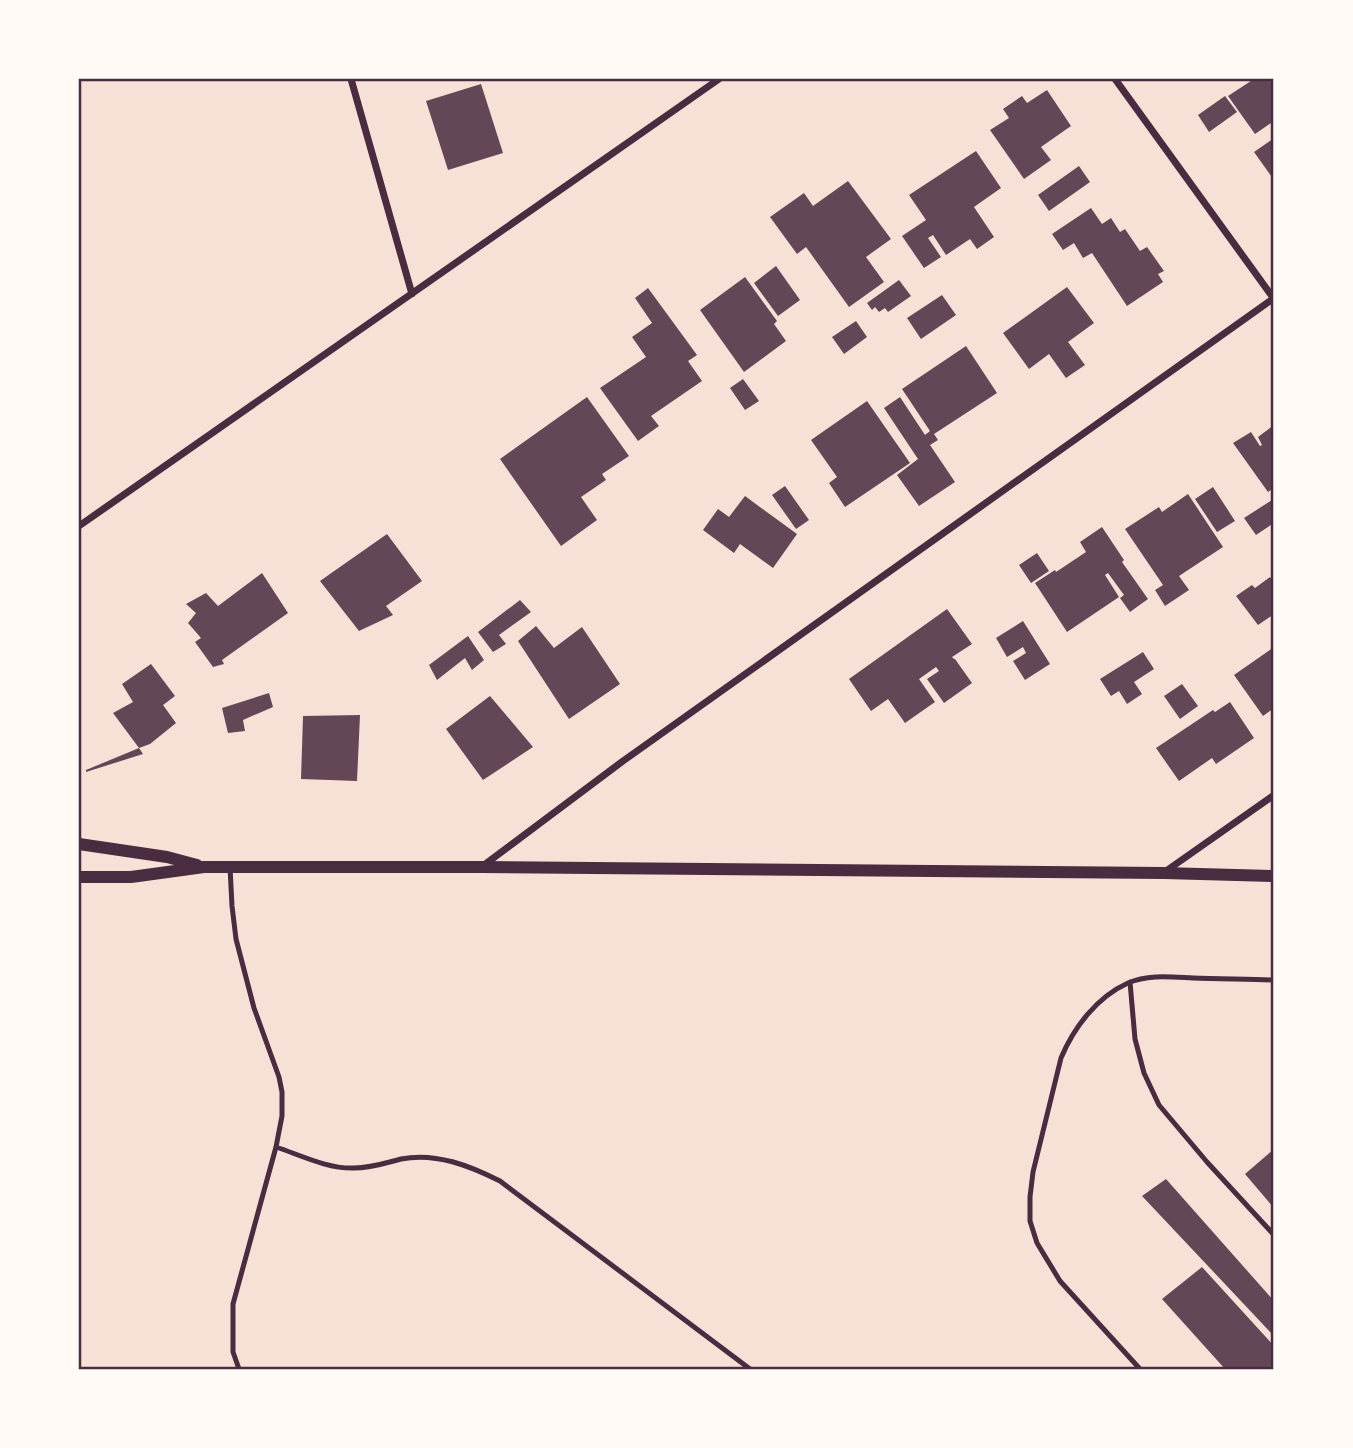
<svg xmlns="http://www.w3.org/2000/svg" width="1353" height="1448" font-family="'Archivo Narrow',sans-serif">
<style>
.building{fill:#644757}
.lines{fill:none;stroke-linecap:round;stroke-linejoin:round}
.service{stroke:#4a2c40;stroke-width:5}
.minor{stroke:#4a2c40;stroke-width:7}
.tertiary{stroke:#4a2c40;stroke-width:12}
.neatline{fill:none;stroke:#4a2c40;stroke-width:2.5}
</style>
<rect width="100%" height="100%" fill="#f7e1d7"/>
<path class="building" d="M1254 79H1274V121L1255 134 1228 96Z
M481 84 503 153 448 170 426 101Z
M1047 90 1071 126 1041 147 1051 160 1024 179 990 130 1009 118 1003 109 1022 96 1027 103Z
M1225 96 1237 112 1209 132 1198 115Z
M1274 138V180L1254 152Z
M976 151 1001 188 974 207 994 237 977 249 970 239 946 255 933 235 928 238 941 257 924 268 902 236 926 220 909 195Z
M1079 166 1090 182 1049 211 1038 195Z
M848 181 891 239 866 257 884 282 849 307 806 247 797 254 770 217 804 193 813 206Z
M1091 208 1102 224 1111 218 1120 232 1125 229 1140 251 1147 247 1164 271 1158 274 1163 282 1127 306 1092 253 1083 258 1074 243 1063 250 1052 234Z
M776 266 800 300 778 316 754 283Z
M745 277 777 321 774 324 786 341 744 372 700 310Z
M899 280 911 296 888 312 885 308 879 312 875 307 872 310 867 303Z
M1067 287 1094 323 1068 342 1085 365 1066 378 1049 354 1029 369 1003 333Z
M648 288 697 355 688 361 702 381 651 416 659 426 638 441 600 388 646 357 632 337 652 323 635 298Z
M942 295 956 315 921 339 907 318Z
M856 321 867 337 844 354 832 337Z
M966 346 997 393 934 434 938 440 930 445 955 482 919 506 897 475 918 459 884 408 900 397 925 435 930 431 902 389Z
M743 379 759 401 745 410 730 388Z
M587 397 629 456 602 474 606 480 581 497 597 520 561 546 500 459Z
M867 401 910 463 845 507 829 483 837 477 811 440Z
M1274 425V488L1268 492 1233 443 1251 432 1260 446 1262 445 1258 437Z
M785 486 809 520 796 529 772 495Z
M1213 487 1235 521 1217 532 1195 499Z
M1188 494 1223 547 1179 576 1189 590 1165 606 1155 590 1163 585 1125 529 1159 507 1162 512Z
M745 496 797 534 773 568 740 544 734 553 703 530 718 509 729 517Z
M1272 500 1274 504V523L1256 535 1244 518Z
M1102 527 1124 560 1122 562 1148 599 1130 612 1120 598 1124 595 1108 573 1105 575 1119 597 1067 632 1035 583 1055 570 1056 572 1086 552 1080 542Z
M387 534 422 581 386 606 393 615 359 631 320 581Z
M1037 553 1049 571 1031 583 1019 565Z
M262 573 288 613 222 660 224 664 213 667 195 642 201 638 188 623 196 613 186 604 206 593 218 606Z
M1270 577 1274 583V614L1258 625 1236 596 1252 585 1255 588Z
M520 600 531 612 499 635 506 644 493 652 478 632Z
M947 609 972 644 952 657 954 659H955L972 683 944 703 927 679 939 671 936 667 919 679 935 702 905 723 888 699 871 711 849 679Z
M1023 621 1050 664 1025 680 1013 661 1026 653 1023 647 1007 657 996 638Z
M536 626 554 648 582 627 620 684 569 719 518 641Z
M468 636 484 660 472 670 465 658 437 680 429 665Z
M1274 647V708L1263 716 1234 675Z
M1143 652 1154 669 1134 682 1142 694 1127 704 1119 691 1111 696 1100 679Z
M151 664 175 696 163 705 176 723 150 744 139 748 113 713 133 702 122 684Z
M1182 684 1198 706 1180 719 1164 696Z
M269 693 273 707 243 720 245 731 228 733 222 708Z
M490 696 533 747 483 780 446 729Z
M1230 702 1254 738 1216 764 1212 758 1179 781 1156 748 1213 710 1215 712Z
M360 715 357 781 301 779 303 716Z
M139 748 143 754 86 772V770Z
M1274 1149V1208L1245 1174Z
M1166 1179 1274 1301V1336L1142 1196Z
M1202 1267 1274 1346V1369H1225L1162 1299Z"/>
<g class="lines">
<path class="service" d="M230 867 232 906 236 939 254 1008 279 1077 282 1092V1116L276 1147 233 1304V1352L239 1369
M1130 982 1135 1039 1144 1073 1159 1105 1207 1162 1274 1235
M276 1147C300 1155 328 1169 354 1168 372 1168 385 1163 401 1159 436 1152 470 1166 500 1181L750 1369
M1140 1369 1060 1281 1037 1243 1030 1221V1197L1033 1172 1061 1058C1074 1027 1097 997 1128 983 1148 974 1172 977 1193 978 1220 979 1247 979 1274 980"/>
<path class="minor" d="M351 79 412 294
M1115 79 1274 299
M79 526 719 79
M484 865 623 761 1274 298
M1166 871 1274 795"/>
<path class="tertiary" d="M79 844 167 857 197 865
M79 877H131L204 867H482L1164 873 1274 876"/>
</g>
<rect width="1353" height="1448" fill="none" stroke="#fffaf5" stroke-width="161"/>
<rect x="80" y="80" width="1192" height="1288" class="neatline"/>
</svg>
